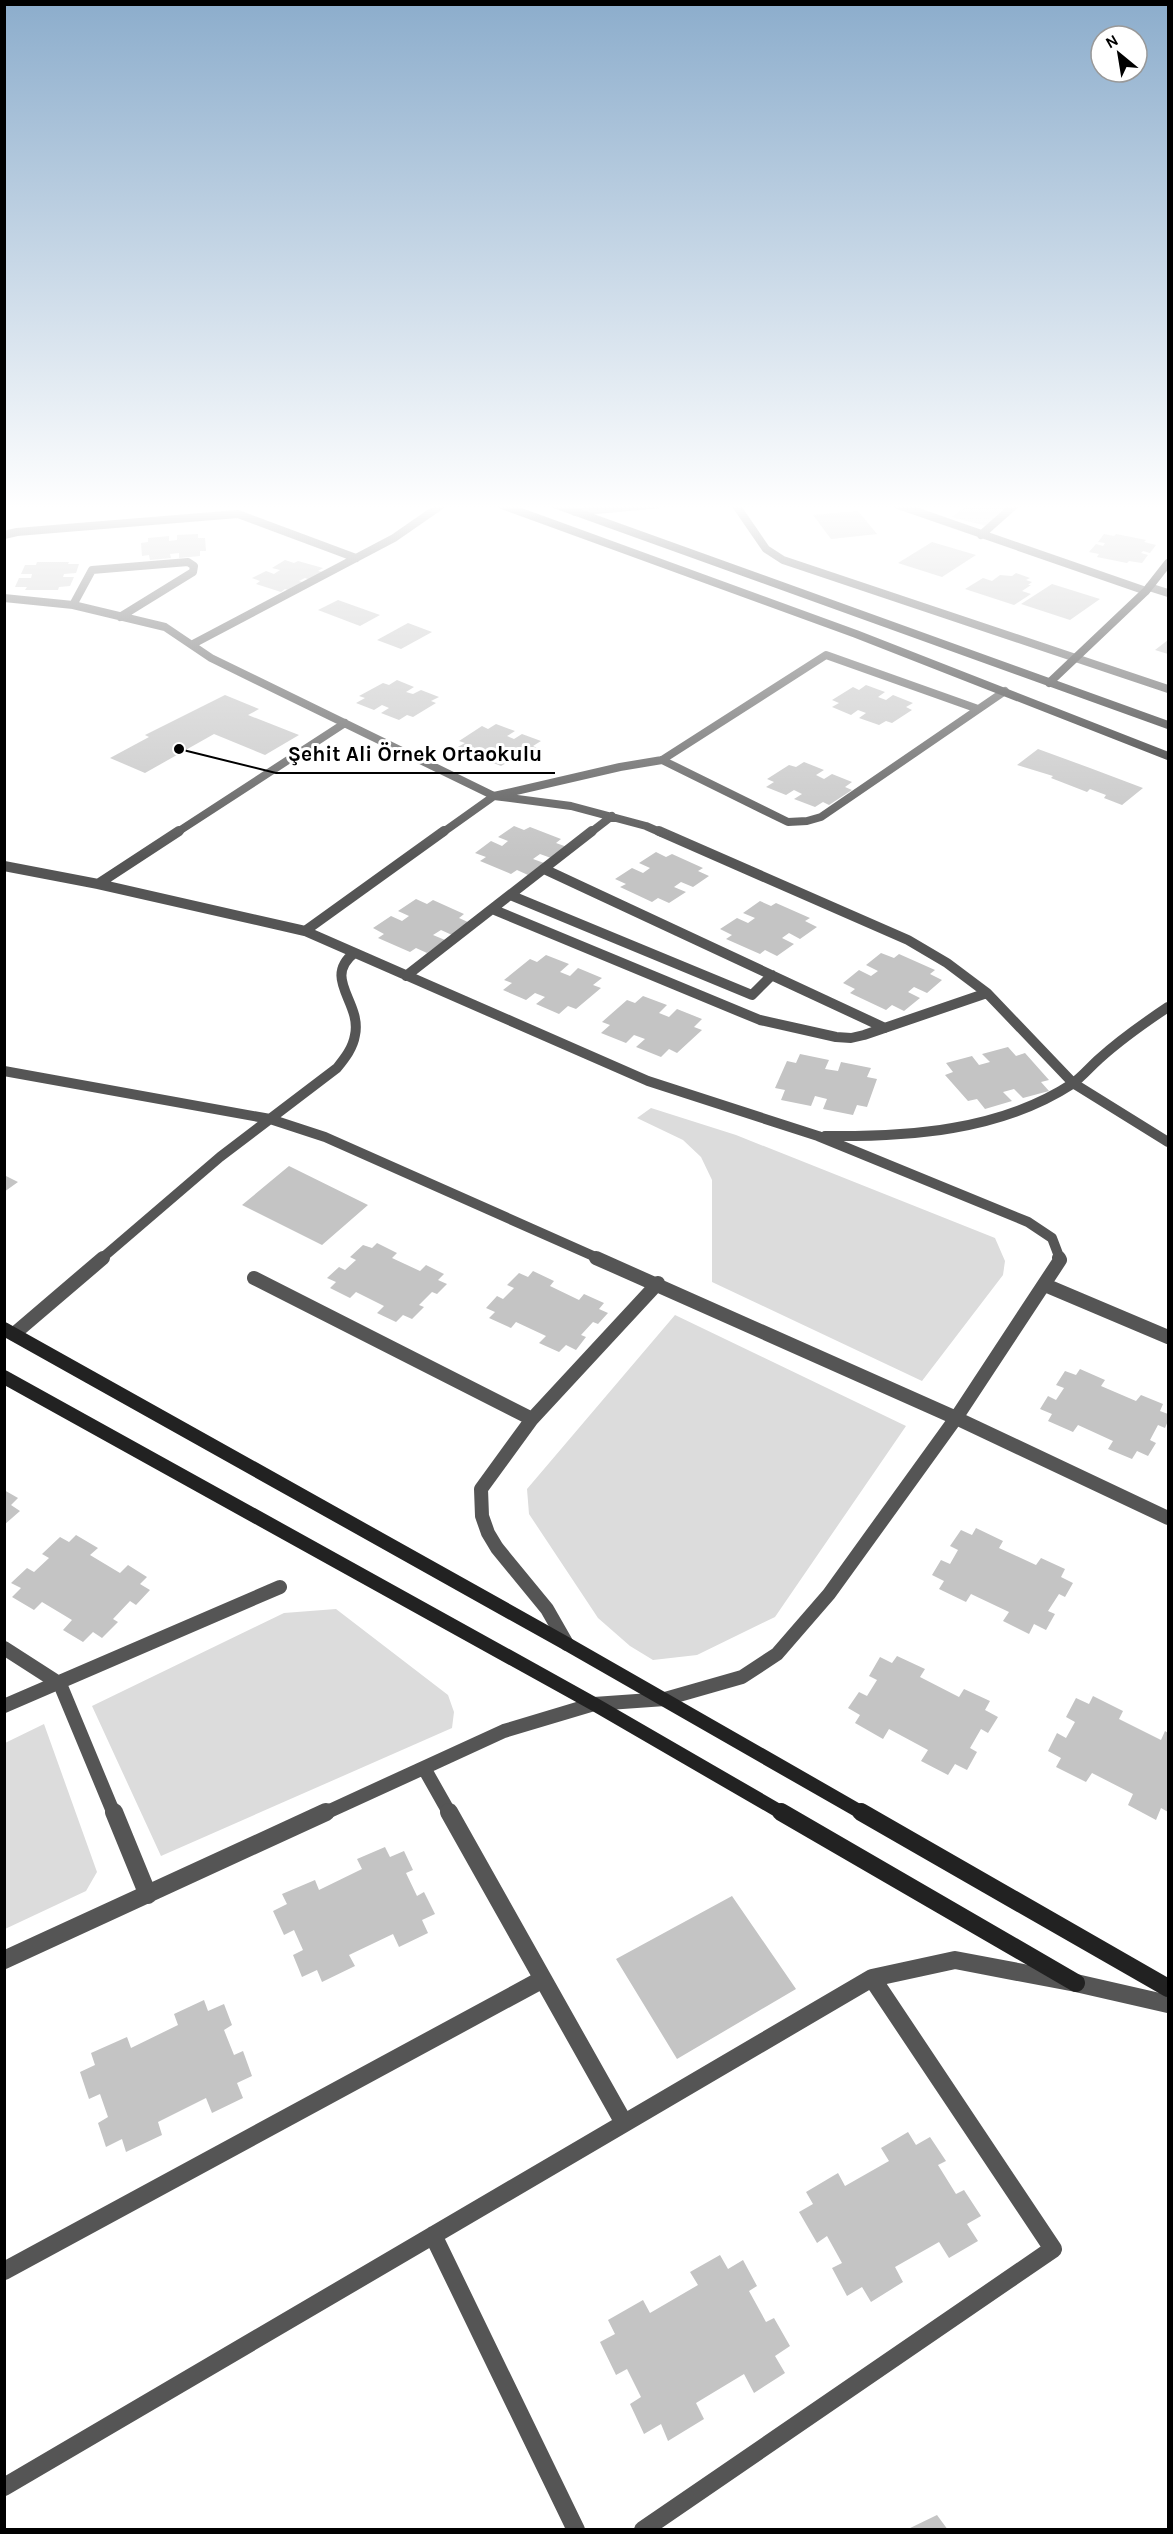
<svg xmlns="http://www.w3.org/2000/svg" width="1173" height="2534" font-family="Karla,sans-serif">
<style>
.green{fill:#dcdcdc}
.building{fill:#c4c4c4}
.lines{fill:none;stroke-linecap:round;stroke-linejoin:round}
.street-far3{stroke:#555;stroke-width:8}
.street-far2{stroke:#555;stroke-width:10}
.street-far1{stroke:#555;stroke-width:14}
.street{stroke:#555;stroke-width:18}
.secondary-far2{stroke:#222;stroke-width:8}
.secondary-far1{stroke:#222;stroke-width:14}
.secondary{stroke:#222;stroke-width:18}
.leader{fill:none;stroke:#000;stroke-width:2}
.callout-dot{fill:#000;stroke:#fff;stroke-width:2}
.callout-label{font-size:21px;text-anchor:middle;font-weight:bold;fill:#000;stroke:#fff;stroke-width:6;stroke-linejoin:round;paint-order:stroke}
</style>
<rect width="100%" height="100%" fill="#fff"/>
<path class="green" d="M968 504 1015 506 990 527 952 517Z
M651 1108 736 1135 995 1238 1005 1261 1003 1275 922 1381 712 1282V1180L701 1157 683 1140 637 1118Z
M675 1315 906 1426 775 1617 697 1655 653 1660 630 1646 598 1618 529 1514 527 1489Z
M336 1609 448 1695 454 1712 452 1728 161 1856 92 1706 284 1613Z
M44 1724 97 1872 86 1891 5 1929V1743Z"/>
<path class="building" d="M858 511 877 534 831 539 813 515Z
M198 534V538H205L206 551H200V556L179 558V553L170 554 171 558 150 560 149 555 142 556 141 543 148 542V538L169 536V541L177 540V535Z
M1104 534 1114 536 1116 534 1146 540 1144 542 1156 545 1150 553 1143 551 1141 553 1148 555 1142 563 1129 561 1127 563 1097 557 1099 554 1089 552 1096 544 1103 546 1105 543 1098 542Z
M932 542 976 555 942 577 898 563Z
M285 560 294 563 298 561 323 568 318 571 327 573 313 581 305 578 299 581 308 584 294 592 285 589 281 592 256 584 260 581 252 578 266 571 274 574 280 570 272 568Z
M37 562H69L68 564H79L76 573 64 574 63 577H74L70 586 59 587 58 590H25L27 587H15L19 578H31L32 574H21L25 565H36Z
M1016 573 1030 578 1026 580 1032 582 1028 585H1031L1022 591 1031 594 1014 605 965 589 983 578 992 581 1000 575 1012 576Z
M1052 584 1100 599 1070 620 1021 604Z
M338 600 380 615 360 626 318 610Z
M408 623 432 632 401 649 377 640Z
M1168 640V654L1155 650Z
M397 680 414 687 406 692 413 694 421 690 439 697 431 701 436 703 413 717 407 715 399 720 381 713 389 708 382 705 374 710 356 703 365 698 359 696 383 683 389 685Z
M866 685 885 692 878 697 886 700 893 695 913 703 906 707 912 710 892 723 886 721 879 725 859 718 866 713 858 710 851 715 832 707 839 703 832 700 853 687 859 690Z
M225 695 259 709 248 715 299 735 265 755 214 734 145 773 110 758 149 737 145 735Z
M496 724 515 731 507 736 514 739 522 734 541 741 533 746 539 749 516 764 510 761 501 766 483 759 491 753 483 750 475 755 456 748 465 743 459 741 482 726 488 729Z
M1038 749 1090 768 1143 788 1122 805 1104 798 1106 795 1090 789 1087 792 1051 778 1053 776 1017 765Z
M804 762 824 770 816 775 824 779 832 774 852 782 845 787 852 790 829 805 823 802 815 807 794 799 802 794 794 790 786 795 766 787 774 782 767 779 789 765 796 767Z
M514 826 524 830 530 827 561 839 556 843 567 847 551 858 540 854 533 859 544 863 528 875 517 870 511 874 480 861 486 857 475 853 491 841 502 846 508 841 498 837Z
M656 852 666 857 672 854 703 868 698 871 709 876 693 887 681 882 674 887 686 892 669 903 658 898 652 902 620 887 626 884 615 879 632 868 643 873 650 868 639 863Z
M416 899 427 904 433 900 464 914 459 918 470 923 452 935 441 930 433 935 445 940 427 953 416 948 410 952 378 938 384 934 373 928 391 916 402 921 409 916 398 911Z
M760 901 771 906 776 903 810 918 805 921 817 927 800 939 789 933 782 938 794 944 777 956 765 950 760 954 726 939 732 935 720 929 737 918 748 923 755 918 743 913Z
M881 953 894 958 899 954 935 970 930 974 942 980 927 993 914 987 908 992 920 998 904 1011 892 1005 886 1010 850 993 855 989 843 983 859 970 871 976 878 971 866 965Z
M546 955 569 964 560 972 570 976 578 968 602 978 593 985 601 988 576 1009 568 1006 559 1014 536 1004 545 997 535 993 526 1000 503 990 512 983 504 980 530 959 537 962Z
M643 996 667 1005 659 1013 669 1017 677 1009 702 1019 694 1027 702 1030 677 1053 669 1049 661 1057 636 1047 645 1039 634 1035 626 1043 601 1033 610 1025 602 1022 627 1000 635 1003Z
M1008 1047 1016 1056 1025 1053 1049 1080 1041 1082 1049 1091 1023 1098 1014 1089 1003 1092 1012 1101 985 1109 977 1099 968 1101 945 1075 953 1072 946 1063 972 1056 979 1065 990 1062 982 1054Z
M800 1054 829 1060 825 1069 838 1071 841 1062 871 1068 867 1077 877 1079 867 1107 857 1105 853 1115 823 1109 827 1099 815 1096 811 1106 781 1100 785 1090 775 1088 787 1061 796 1063Z
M289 1166 368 1205 322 1245 242 1205Z
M4 1175 18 1182 4 1192Z
M377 1243 397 1253 392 1258 420 1271 426 1265 444 1274 438 1280 447 1284 437 1294 432 1292 419 1305 424 1307 412 1319 403 1315 396 1322 377 1313 384 1306 356 1292 350 1298 330 1288 336 1282 327 1278 339 1267 345 1270 356 1260 350 1257 363 1245 372 1248Z
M533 1271 554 1281 550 1286 579 1300 584 1294 604 1303 599 1309 608 1313 598 1324 593 1322 581 1335 586 1337 576 1350 566 1345 559 1352 539 1343 546 1336 516 1322 511 1328 489 1318 495 1312 486 1308 497 1296 503 1299 514 1288 507 1285 519 1273 528 1277Z
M1080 1369 1105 1380 1101 1386 1136 1401 1141 1395 1163 1404 1160 1411 1168 1414V1421L1165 1428 1158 1425 1150 1440 1156 1443 1148 1456 1137 1451 1132 1459 1108 1449 1113 1441 1078 1425 1073 1432 1048 1421 1052 1414 1040 1409 1048 1396 1056 1400 1064 1388 1056 1385 1065 1371 1076 1375Z
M4 1490 18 1498 11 1505 20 1511 4 1525Z
M976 1528 1003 1541 999 1548 1036 1565 1041 1558 1065 1569 1061 1577 1073 1583 1065 1597 1059 1594 1048 1611 1055 1614 1046 1630 1034 1624 1029 1634 1003 1621 1009 1612 971 1594 966 1602 939 1589 944 1581 932 1575 941 1560 950 1564 958 1550 950 1546 961 1530 972 1535Z
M76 1535 98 1548 90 1555 120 1573 128 1565 147 1577 140 1584 150 1590 136 1605 130 1601 113 1619 118 1622 102 1638 93 1632 83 1642 63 1630 72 1620 42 1602 34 1610 12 1597 21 1588 11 1583 27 1568 34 1572 49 1558 42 1554 60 1537 69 1542Z
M897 1656 925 1669 920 1677 959 1697 964 1689 990 1701 985 1710 998 1717 988 1733 981 1729 970 1748 977 1752 967 1770 955 1764 948 1775 921 1761 928 1750 889 1729 883 1739 855 1723 860 1715 848 1708 859 1692 867 1696 877 1680 869 1676 880 1657 892 1663Z
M1093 1696 1123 1711 1119 1719 1161 1740 1165 1731 1168 1733V1812L1161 1808 1156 1820 1128 1805 1133 1794 1092 1773 1086 1782 1056 1767 1061 1758 1048 1751 1057 1733 1066 1738 1075 1722 1066 1717 1076 1698 1089 1704Z
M385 1847 390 1857 404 1851 413 1870 406 1873 417 1896 424 1892 435 1914 422 1920 428 1933 399 1947 393 1934 349 1955 355 1966 322 1982 317 1970 302 1977 293 1955 303 1950 294 1930 284 1935 273 1911 287 1904 282 1894 315 1880 319 1890 362 1869 357 1859Z
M732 1896 796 1989 677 2059 616 1959Z
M204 2000 208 2011 224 2004 232 2025 224 2030 234 2055 243 2051 252 2076 237 2083 243 2098 212 2113 206 2098 158 2122 162 2135 126 2152 122 2139 106 2147 98 2123 108 2117 100 2094 89 2099 80 2072 95 2065 91 2053 127 2037 131 2048 178 2025 174 2014Z
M908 2132 916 2145 930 2137 946 2161 938 2165 956 2194 964 2190 981 2216 967 2224 978 2241 949 2258 939 2242 895 2267 903 2282 871 2302 862 2287 847 2296 832 2268 842 2263 827 2236 817 2243 799 2212 813 2204 806 2192 838 2173 845 2186 889 2161 881 2148Z
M720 2255 728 2269 743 2260 757 2286 749 2291 766 2322 774 2318 790 2346 775 2356 785 2373 754 2393 744 2374 696 2403 704 2419 668 2441 661 2424 644 2434 630 2404 641 2397 627 2369 616 2375 600 2342 615 2334 608 2320 643 2300 650 2313 698 2285 690 2272Z
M937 2515 948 2530H906Z"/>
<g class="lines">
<path class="street-far3" d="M735 504 766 549 783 560 1168 689
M895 504 1146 591
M575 512 660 504
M4 535 17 532 238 514 356 558
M981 535 1016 504
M1149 587 1168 593
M4 598 73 605 165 627 211 658 494 796 571 806 646 826 662 833
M73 605 92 570 188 562 194 566 193 572 120 617
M193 644 394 538 443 504
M662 760 788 822 807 821 821 817 1005 691
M176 833 345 723
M442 833 494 796 620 767 662 760 826 655 978 709
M590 833 612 816"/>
<path class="street-far2" d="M659 831 908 940 947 963 987 993 1073 1083 1168 1142
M4 866 98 884 305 931 648 1081 818 1136 1028 1222 1052 1238 1060 1259
M544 869 885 1028
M98 884 179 831
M510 895 752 995 772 975
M492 909 760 1020 836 1037 851 1038 864 1035 987 993
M305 931 444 831
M406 976 592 831
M4 1071 270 1119 325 1137 600 1259
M825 1136C908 1137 1000 1131 1072 1084 1082 1077 1090 1067 1099 1059 1120 1040 1144 1023 1168 1007
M101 1259 220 1157 337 1068C345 1058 353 1048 355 1035 362 1002 322 979 354 953"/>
<path class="street-far1" d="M596 1258 956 1418 1168 1518
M254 1278 532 1419
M1045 1285 1168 1337
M14 1334 103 1258
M567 1644 547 1609 497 1548 488 1533 482 1516 481 1489 532 1419 658 1283
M4 1648 60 1684 114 1814
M4 1706 280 1587
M424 1768 450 1814
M323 1814 504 1731 594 1704 665 1699 742 1677 777 1654 829 1594 956 1418 1060 1260 1059 1258"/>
<path class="street" d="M114 1812 148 1895
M449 1812 624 2123
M4 1960 326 1812
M433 2235 576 2530
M4 2271 543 1979
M4 2487 872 1978 955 1960 1076 1983 1168 2004
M643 2530 1053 2249 872 1978"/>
<path class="secondary-far2" d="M499 504 856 634 1168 756
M554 504 1168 725
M1049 683 1146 591 1168 563"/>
<path class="secondary-far1" d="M4 1329 567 1644 864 1814
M4 1377 594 1704 784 1814"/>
<path class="secondary" d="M781 1812 1076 1983
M861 1812 1168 1988"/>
</g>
<linearGradient id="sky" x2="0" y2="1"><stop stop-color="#8cadcc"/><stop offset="0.59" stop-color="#fff"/><stop offset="1" stop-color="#fff" stop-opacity="0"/></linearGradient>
<rect width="1173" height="859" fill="url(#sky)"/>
<path class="leader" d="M179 749L276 773H555"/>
<circle class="callout-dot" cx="179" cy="749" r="6"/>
<g class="callout-label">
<text x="415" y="761">Şehit Ali Örnek Ortaokulu</text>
</g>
<rect width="1173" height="2534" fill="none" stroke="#000000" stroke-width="12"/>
<g transform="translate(1119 54) rotate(330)"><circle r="28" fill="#ffffff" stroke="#999999" stroke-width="1.5"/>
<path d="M0-4.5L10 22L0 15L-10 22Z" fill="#000000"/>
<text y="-9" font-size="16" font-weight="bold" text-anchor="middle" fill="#000000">N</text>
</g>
</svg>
